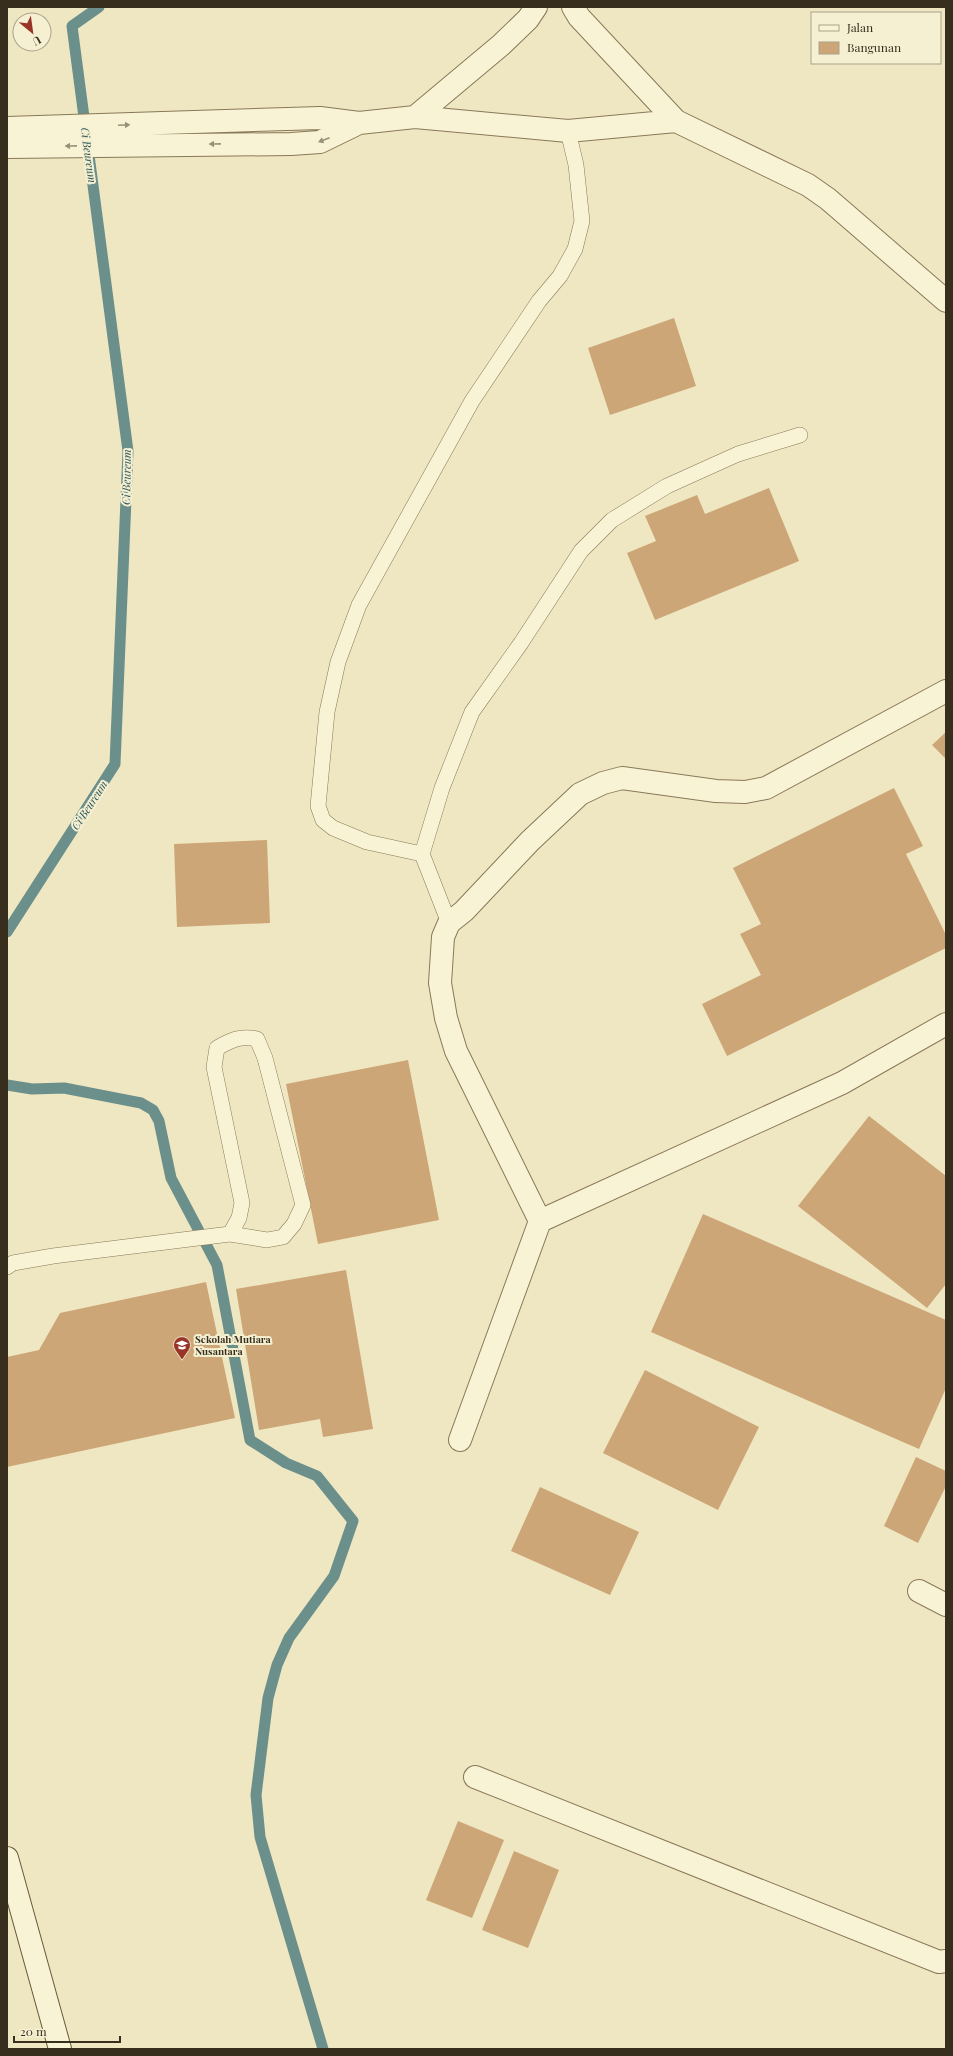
<svg xmlns="http://www.w3.org/2000/svg" width="953" height="2056" font-family="'Playfair Display',serif">
<style>
.lines{fill:none;stroke-linecap:round;stroke-linejoin:round}
.stream{stroke:#6b8f8b;stroke-width:11}
.building{fill:#cda677}
.lane-casing{stroke:#897859;stroke-width:16}
.street-casing{stroke:#897859;stroke-width:24}
.secondary-casing{stroke:#6a593c;stroke-width:24}
.lane{stroke:#f9f3d5;stroke-width:15}
.street{stroke:#f9f3d5;stroke-width:22}
.secondary{stroke:#f9f3d5;stroke-width:22}
.oneway{fill:#989079}
.labels{text-anchor:middle;dominant-baseline:central;stroke-width:4;stroke-linejoin:round;paint-order:stroke}
.poi-label{font-size:10px;font-weight:bold;fill:#382e1d;stroke:#f6f0d2;text-anchor:start}
.water-label{font-size:11px;font-style:italic;fill:#2c5658;stroke:#f6f0d2}
</style>
<rect width="100%" height="100%" fill="#efe7c2"/>
<g class="lines">
<path class="stream" d="M7 932 115 764 128 451 72 26 99 7
M7 1085 32 1089 64 1088 141 1103 153 1110 159 1121 171 1178 217 1265 250 1440 286 1463 317 1476 353 1521 334 1576 289 1638 277 1665 268 1698 256 1795 260 1837 323 2049"/>
</g>
<path class="building" d="M674 318 696 386 610 415 588 348Z
M769 488 799 561 655 620 627 553 656 541 645 516 697 495 705 514Z
M946 732V759L932 745Z
M894 788 923 846 906 854 946 935V948L727 1056 702 1004 761 975 740 934 761 924 733 868Z
M267 840 270 923 177 927 174 844Z
M408 1060 439 1220 318 1244 286 1084Z
M869 1116 946 1176V1284L927 1308 798 1206Z
M703 1214 946 1320V1388L919 1449 651 1332Z
M346 1270 373 1429 323 1437 320 1419 259 1430 236 1289Z
M206 1282 235 1418 7 1467V1357L39 1350 60 1313Z
M645 1370 759 1427 718 1510 603 1453Z
M916 1457 946 1471V1486L918 1543 884 1526Z
M540 1487 639 1532 610 1595 511 1551Z
M458 1821 504 1840 472 1918 426 1900Z
M514 1851 559 1870 528 1948 482 1930Z"/>
<g class="lines">
<g class="lane-casing">
<path id="lane" d="M422 854 442 788 472 712 521 643 581 551 612 520 667 486 738 454 800 435
M449 923 422 854 367 842 333 828 323 820 318 806 327 712 338 662 359 605 472 401 539 301 560 276 575 249 582 221 576 165 568 131
M7 1267 13 1263 53 1256 230 1234 267 1240 283 1237 294 1224 303 1205 265 1058 257 1039C241 1035 231 1040 217 1048L214 1067 242 1203 239 1218 230 1234"/>
</g>
<g class="street-casing">
<path id="street" d="M573 7 579 17 676 121 808 185 828 199 946 301
M415 117 501 45 528 19 536 7
M7 128 320 118 359 123 415 117 568 131 676 121
M7 147 291 144 320 142 359 123
M540 1221 456 1051 446 1018 440 983 443 937 449 923 464 911 530 841 580 794 603 783 622 778 716 791 745 792 766 788 946 691
M460 1440 540 1221 842 1083 946 1024
M919 1591 946 1605
M475 1777 939 1962 946 1961"/>
</g>
<g class="secondary-casing">
<path id="secondary" d="M7 1858 60 2049"/>
</g>
<use href="#lane" class="lane"/>
<use href="#street" class="street"/>
<use href="#secondary" class="secondary"/>
</g>
<defs><path id="oneway-solid" d="M-6-.8H1V-3.2L6.5 0L1 3.2V.8H-6Z"/></defs>
<g class="oneway">
<use href="#oneway-solid" transform="translate(124 125) rotate(-2)"/>
<use href="#oneway-solid" transform="translate(324 140) rotate(159)"/>
<use href="#oneway-solid" transform="translate(215 144) rotate(179)"/>
<use href="#oneway-solid" transform="translate(71 146) rotate(179)"/>
</g>
<defs>
<g id="school-pin" transform="scale(0.9)"><path d="M0 17L-7.5 6A9.5 9.5 0 1 1 7.5 6Z" fill="#993528" stroke="#f6f0d2"/><path d="M0-5L7-2L0 1L-7-2ZM-4 1L0 2.5L4 1V4Q0 6-4 4Z" fill="#fff"/></g>
</defs>
<g fill-rule="evenodd">
<use href="#school-pin" x="182" y="1345"/>
</g>
<g class="labels">
<g class="poi-label">
<text x="195" y="1339">Sekolah Mutiara<tspan x="195" dy="12">Nusantara</tspan></text>
</g>
<g class="water-label">
<text transform="translate(89 155) rotate(82)">Ci Beureum</text>
<text transform="translate(126 477) rotate(-89)">Ci Beureum</text>
<text transform="translate(89 805) rotate(-57)">Ci Beureum</text>
</g>
</g>
<rect width="953" height="2056" fill="none" stroke="#382e1d" stroke-width="16"/>
<rect x="811" y="12" width="130" height="52" fill="#f6f0d2" stroke="#aaa28a"/>
<rect x="819" y="25" width="20" height="6" fill="#f9f3d5" stroke="#aaa28a"/>
<text x="847" y="32" font-size="12" fill="#382e1d">Jalan</text>
<rect x="819" y="42" width="20" height="12" fill="#cda677" stroke="#aaa28a"/>
<text x="847" y="52" font-size="12" fill="#382e1d">Bangunan</text>
<g transform="translate(32 32) rotate(151)"><circle r="19" fill="#f6f0d2" stroke="#aaa28a"/>
<path d="M0-3L7 15L0 10L-7 15Z" fill="#993528"/>
<text y="-6" font-size="11" font-weight="bold" text-anchor="middle" fill="#382e1d">U</text>
</g>
<path d="M14 2036v6h106v-6" fill="none" stroke="#382e1d" stroke-width="2"/>
<text x="20" y="2036" font-size="12" fill="#382e1d" stroke="#f6f0d2" stroke-width="3" paint-order="stroke">20 m</text>
</svg>
